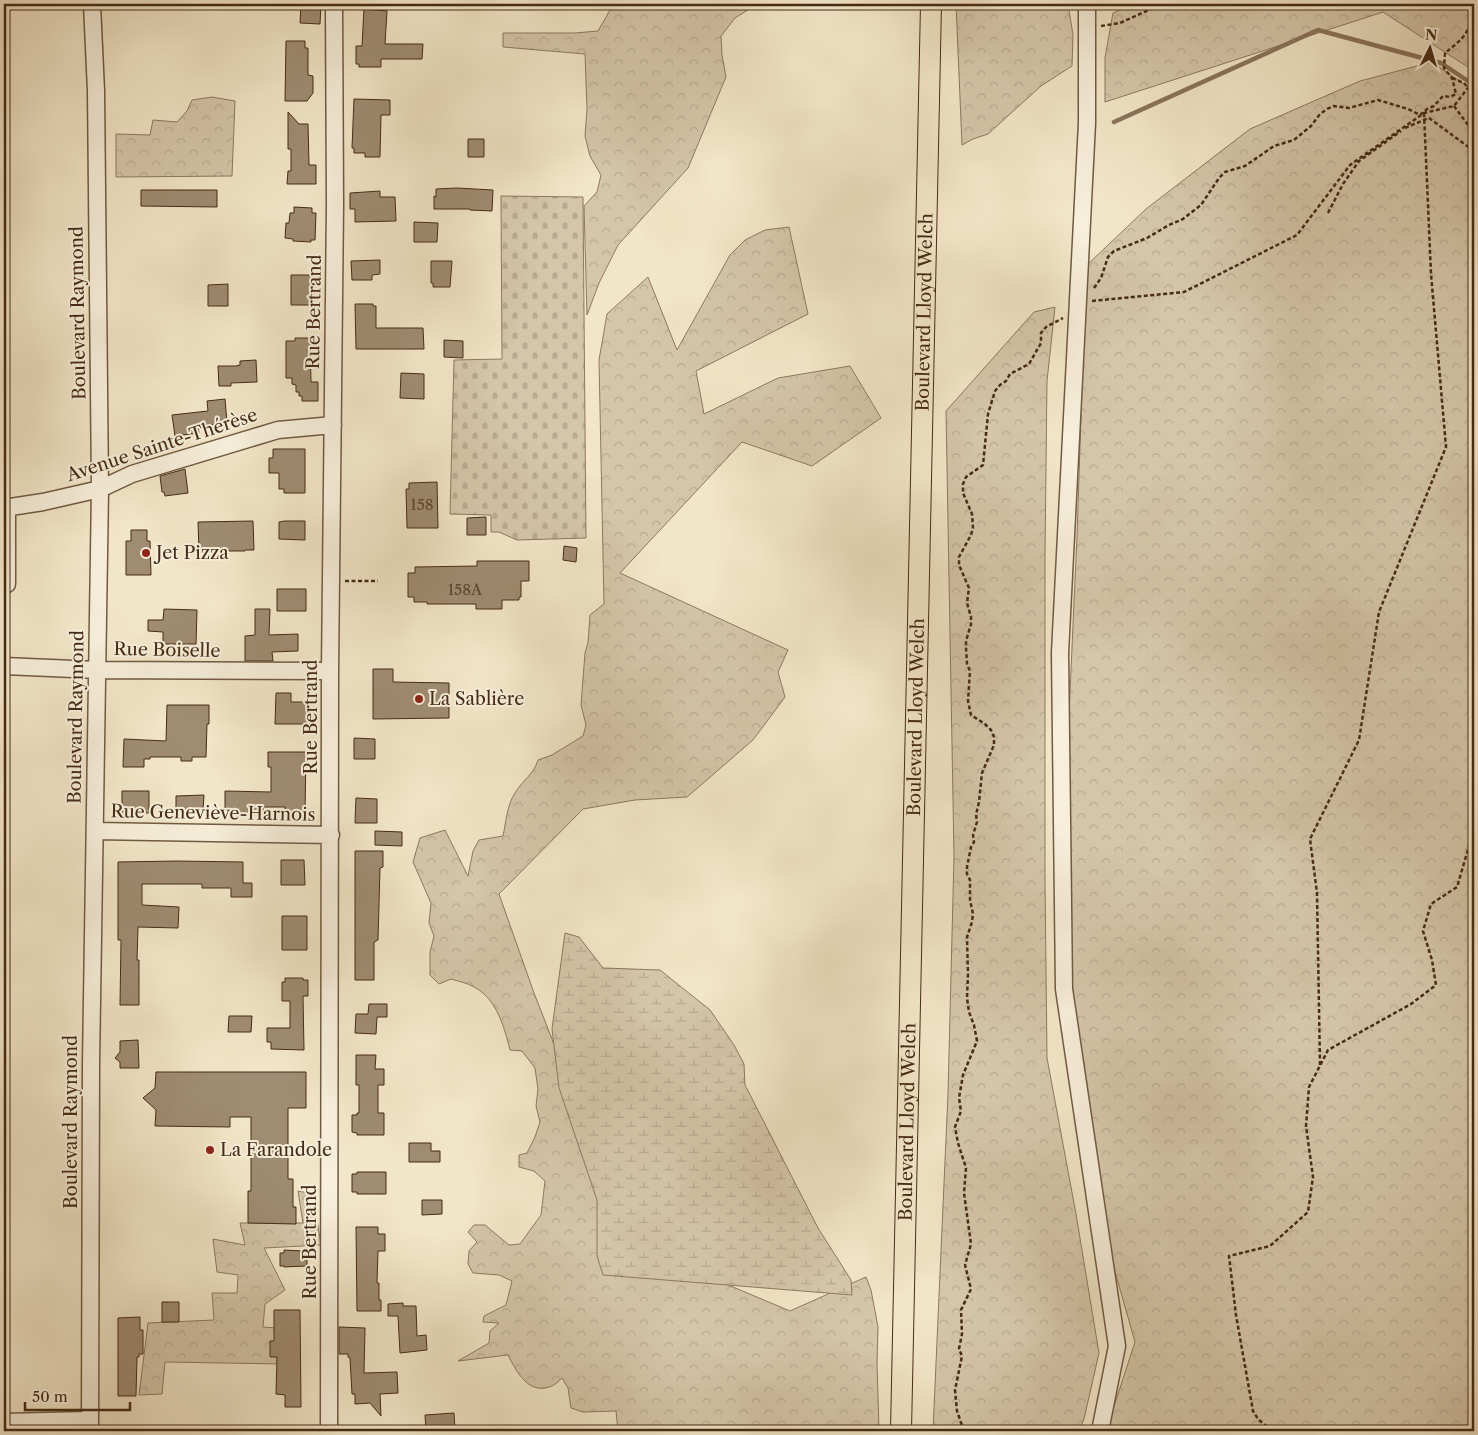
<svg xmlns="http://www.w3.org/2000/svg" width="1478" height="1435" font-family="'Libre Caslon Text',serif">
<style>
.forest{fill:url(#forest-crowns);stroke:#8e7860}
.wetland{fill:url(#wetland-marsh);stroke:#8e7860}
.cemetery{fill:url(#cemetery-stones);stroke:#8e7860}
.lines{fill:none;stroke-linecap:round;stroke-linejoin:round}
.stream{stroke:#8a755c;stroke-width:4.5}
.building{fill:#9f8c73;stroke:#462b16}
.minor-casing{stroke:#715a42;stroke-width:19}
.major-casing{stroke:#462b16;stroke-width:22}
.path{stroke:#462b16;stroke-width:2.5;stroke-dasharray:4 2.5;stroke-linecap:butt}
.minor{stroke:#f7efdb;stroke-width:16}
.major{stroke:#f2e6c8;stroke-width:20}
.poi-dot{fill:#8f2418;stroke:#f7efdb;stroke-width:2}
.labels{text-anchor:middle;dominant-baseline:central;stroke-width:4;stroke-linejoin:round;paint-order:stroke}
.number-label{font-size:15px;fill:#5c432d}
.street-label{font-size:18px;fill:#462b16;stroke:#f7efdb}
.poi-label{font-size:18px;fill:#462b16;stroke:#f7efdb;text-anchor:start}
</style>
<defs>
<pattern id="forest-crowns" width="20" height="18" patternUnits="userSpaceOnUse" patternTransform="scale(1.25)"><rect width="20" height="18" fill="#d5c6aa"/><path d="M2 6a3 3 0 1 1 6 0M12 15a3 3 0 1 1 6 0" fill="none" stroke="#b8aa92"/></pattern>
<pattern id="wetland-marsh" width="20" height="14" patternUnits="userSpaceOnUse" patternTransform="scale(1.25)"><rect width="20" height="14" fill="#d5c6aa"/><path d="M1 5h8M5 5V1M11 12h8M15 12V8" fill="none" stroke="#b8aa92"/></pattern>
<pattern id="cemetery-stones" width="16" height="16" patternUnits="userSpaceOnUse" patternTransform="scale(1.25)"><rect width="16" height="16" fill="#d5c6aa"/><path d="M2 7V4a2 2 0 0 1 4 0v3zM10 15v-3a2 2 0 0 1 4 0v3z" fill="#b8aa92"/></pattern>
</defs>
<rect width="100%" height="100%" fill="#f2e6c8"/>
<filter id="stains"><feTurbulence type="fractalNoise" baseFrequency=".004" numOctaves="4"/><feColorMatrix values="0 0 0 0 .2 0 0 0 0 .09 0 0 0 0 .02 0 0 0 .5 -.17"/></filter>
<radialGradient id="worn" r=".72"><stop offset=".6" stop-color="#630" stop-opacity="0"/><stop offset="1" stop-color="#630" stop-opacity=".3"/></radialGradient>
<path class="forest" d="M623 4H691L736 8 737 4H754L751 8 735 18 721 36 722 55 726 77 688 168 618 245 599 283 587 315 584 206 597 192 601 175 590 156 585 136 587 109 585 54 503 47V33H575L598 31 610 10Z
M956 4H1068L1073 35 1072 66 1041 86 988 134 973 139 962 145Z
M1134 4H1474V71L1383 12 1105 102V58L1113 13Z
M1432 62 1474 91V1431H1106L1135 1342 1097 1208 1073 1092 1065 802 1077 537 1086 266 1146 209 1250 129 1360 81Z
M212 97 235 101 232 176 116 177V134L150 135 153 120 177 122 187 111 192 100Z
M789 227 808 314 696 371 704 414 778 378 850 366 881 418 812 466 742 442 620 573 788 650 778 672 785 697 753 740 687 797 635 800 583 809 499 894 534 993 577 1103 683 1266 790 1311 866 1277 871 1290 878 1327 877 1363 879 1429 877 1431H618L616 1411 583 1412 571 1408 568 1388 562 1378C559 1381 554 1386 549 1387 528 1394 516 1371 508 1355L458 1361 489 1343 490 1331 499 1323 483 1322 484 1316 506 1305 512 1281 499 1275 473 1273 468 1264 469 1251 477 1242 468 1232 474 1225H485L509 1245 520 1244 541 1215 545 1181 534 1171 519 1167V1155L527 1153 535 1137 540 1122 536 1106 538 1089 535 1068 522 1051 510 1050C504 1027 497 999 474 987 467 983 458 981 451 979L439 984 430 975V952L434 936 429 923 431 903 413 862 420 838 445 830 468 876 473 851 479 840 503 836C506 822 507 805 515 793 522 781 534 774 538 760L552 755 583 736 586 725 581 705 585 653 588 643 590 615 604 604 599 360 607 314 648 277 677 350 730 255 745 240 765 230Z
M1055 307 1047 381 1045 554V880L1047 1058 1076 1214 1099 1353 1084 1419 1079 1431H933L948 1094 954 856 946 411 1034 312Z
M298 1191 313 1194 321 1245 264 1248 285 1290 265 1304 263 1327 288 1329 282 1364 165 1362 162 1394 139 1395 148 1323 214 1320 212 1293H237L238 1275 217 1272 213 1239 245 1245 240 1223H303Z"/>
<path class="wetland" d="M565 933 579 937 603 968 660 970 710 1010 734 1045 744 1064 745 1085 818 1228 851 1280 852 1295 603 1275 597 1256V1200L559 1088 552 1029Z"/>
<path class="cemetery" d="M501 196 583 197 586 538 517 540 499 532H491V515L450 514 454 360 502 359Z"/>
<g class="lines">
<path class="stream" d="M1114 122 1318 30 1441 63 1474 85"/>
</g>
<path class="building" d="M301 4H321L320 24 300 23Z
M364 9 387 11 385 44H423L422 59H381V67H359V64H356V46H362Z
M286 41H305V48H308V75L313 76V93L307 101H285Z
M354 99 390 100V115H381L380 157H365V153H354V148H352Z
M288 112 299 124H308L309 165H316V184H287L288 171H291V149H288Z
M468 139H484V157H468Z
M457 188 493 190 492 211 470 210V209H434V196L436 197V189Z
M141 190H217V207L141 206Z
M380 191V197H395L396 221 355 222V209H350V193Z
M294 207 312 208V213H316L315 240H311V242L293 241V239L285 238 286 223H289L290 213H294Z
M414 222 438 223 437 242H414Z
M380 260V274L372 275V280H352L351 261Z
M431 261H452L450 287H433V283H431Z
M291 275H313V305H291Z
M228 284V306H208V285Z
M355 304H373V306H376V328H423L424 349H356Z
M295 338H310L311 382H318V401H302V396H299V392H296V385L292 384V378H286V341H295Z
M444 340 463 341V358L444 357Z
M256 360 257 382 231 383V386H219L218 366H236L240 365V361Z
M401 373 424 374V399L400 398Z
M225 399 227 423 200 426 198 427 199 433 175 436 172 415 208 411 207 401Z
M273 449H305V493H284V489H279V473H269V458H273Z
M185 469 188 493 165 496 164 492H162L160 476Z
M437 482 438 528H407L406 489H409V483Z
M486 517V535H467V518Z
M253 521 254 550H245V551H199L198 522Z
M285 521H305V540L279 539V522Z
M131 530H147V541H150L151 575H126V541H131Z
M564 546 577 548 576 562 563 560Z
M477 561H529V581H521V597H519V600H502V609H476V604H427V602H414V597H408V573H415V567L477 566Z
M277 589H306V611H277Z
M164 609 197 610 196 644H163V632L148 631V620H163Z
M255 609H270L269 635 298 634V651L272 652 273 661H245V636L255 635Z
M373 669H393V682L449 683V718L373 719Z
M276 693H291V702H309V724H275Z
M167 705H209V724H207L206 757H192V761H181V757H150V759H144V767H123L124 739 166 741Z
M354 738 375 739V759H354Z
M268 752H306L305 813H285V807H263V814L225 813V791L271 792V767H268Z
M122 791H149V813L122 812Z
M204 795 203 810H176V796Z
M356 798 377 799V823H355Z
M375 831 402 832V846L375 845Z
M355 851H383V867L380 868 378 940 374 942V980H355Z
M281 860H304L305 885H281Z
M176 861 243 862V883H252V897H231V888H202V884H142V905L179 907 178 928 138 927 137 960H139V1005H120L121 940H118V862Z
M282 916H307V950H282Z
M285 978H303V980H308V996H303L304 1050 271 1049V1042H267V1028H290V1001H282V982H285Z
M369 1004H387V1017H377L376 1034 355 1033 356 1014H368Z
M229 1016H252L251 1032H228Z
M138 1040 139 1068H120V1062L115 1058 120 1052V1041Z
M356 1055H376L375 1069H384V1085H378V1113H384V1135H357V1133L352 1132V1115H357V1113H359V1085H356Z
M156 1072H306V1108H288V1179H293V1207H296V1224L248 1223V1191H251V1117H230V1127L155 1126 156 1110 143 1098 155 1088Z
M409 1143H431V1151H440V1162H409Z
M357 1172H386V1194H357V1192H352V1174H357Z
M422 1200H442V1214L422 1215Z
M356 1227H378V1234H385V1251H378L377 1283H379V1300H381V1311H357Z
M284 1250 303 1251V1252H307V1266L284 1267V1266H280V1253H284Z
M162 1302H179V1322H162Z
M403 1303V1306H416L417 1336 426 1335 427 1350 400 1353 398 1316H388V1304Z
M274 1310H300L301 1407H285V1395L276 1394 277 1357H270V1341H274Z
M140 1317V1330H143V1354H139V1357H137L136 1396H118V1318Z
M339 1327 365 1328 364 1373 397 1372 398 1393 380 1394 381 1416 370 1403 355 1404V1394H352L350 1358 348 1357V1354H339Z
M454 1413 455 1431H426L425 1415Z"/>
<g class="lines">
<g class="minor-casing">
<path id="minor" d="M1087 4V123L1060 653 1064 989 1117 1346 1100 1431
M4 508 43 502 100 489 132 474 278 430 333 425
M7 584V507
M4 666 97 670 330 671
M95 831 331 835
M4 1422 90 1420
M90 1431 91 1064 100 489 96 91 92 4
M329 1431 330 671 335 205 334 4"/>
</g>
<g class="major-casing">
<g id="major">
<path id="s1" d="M901 1431 931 4"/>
</g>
</g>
<path class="path" d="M1101 26 1120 23 1162 4
M1452 78 1464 83 1474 95
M1454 106 1474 133
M1405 128 1429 118 1474 151
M1328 213 1343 184 1359 161 1401 131
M1094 288 1101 278 1108 257 1114 251 1147 238 1169 225 1183 219 1201 205 1219 178 1225 172 1245 166 1274 146 1294 140 1311 126 1320 114 1327 109 1334 106 1349 108 1378 100 1408 109 1420 115 1427 109 1434 106 1443 96 1450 97 1456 94 1452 78 1444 68 1445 53C1452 47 1461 41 1466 33 1469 27 1469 24 1474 19
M1092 301 1184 292 1297 235 1350 165 1424 113 1454 106 1474 80
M345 581H378
M1320 1065 1317 893 1310 839 1359 740 1379 612 1446 447 1431 274 1424 113
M964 1431 957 1411 955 1390 962 1356 959 1349 962 1334 961 1310 971 1289 965 1265 971 1244 964 1193 966 1168 958 1143 955 1127 961 1111 959 1098 963 1075 977 1041 974 1025 969 1012 967 998 968 974 967 937 972 922 973 914 970 900V880L967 874V867L971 847 974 842 973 835 977 822 976 815 979 802 982 773 994 745V737L991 730 985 724 971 715 968 701 970 671 967 664 966 648V641L971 624V617L967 603 969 588 959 565V557L971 535 973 528 972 514 963 493V484L966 477 983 465 988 414 995 391 1000 385 1006 381 1010 374 1029 364 1041 343V333L1046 327 1063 318
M1272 1431 1258 1419 1253 1411 1236 1315 1229 1256 1270 1246 1308 1212 1313 1177 1306 1126 1309 1087 1328 1050 1411 1004 1436 985 1432 960 1423 931 1431 904 1457 887 1474 829"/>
<use href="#minor" class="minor"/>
<use href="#major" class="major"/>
</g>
<g class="poi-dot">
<circle cx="146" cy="553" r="5"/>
<circle cx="419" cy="699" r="5"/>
<circle cx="210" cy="1150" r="5"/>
</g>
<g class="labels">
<g class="number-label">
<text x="422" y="504">158</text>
<text x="465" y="589">158A</text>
</g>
<g class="street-label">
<text transform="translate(314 312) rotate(-89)">Rue Bertrand</text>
<text transform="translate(78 313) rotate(-91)">Boulevard Raymond</text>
<text stroke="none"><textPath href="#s1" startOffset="1119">Boulevard Lloyd Welch</textPath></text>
<text transform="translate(162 445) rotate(-18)">Avenue Sainte-Thérèse</text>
<text transform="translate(167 650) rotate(1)">Rue Boiselle</text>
<text transform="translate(76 717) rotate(-89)">Boulevard Raymond</text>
<text transform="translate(311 717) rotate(-90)">Rue Bertrand</text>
<text stroke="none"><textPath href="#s1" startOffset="714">Boulevard Lloyd Welch</textPath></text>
<text transform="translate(213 813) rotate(1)">Rue Geneviève-Harnois</text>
<text transform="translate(71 1122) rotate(-90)">Boulevard Raymond</text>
<text stroke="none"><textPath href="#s1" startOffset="309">Boulevard Lloyd Welch</textPath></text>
<text transform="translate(310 1242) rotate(-90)">Rue Bertrand</text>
</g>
<g class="poi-label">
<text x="156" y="553">Jet Pizza</text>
<text x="429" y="699">La Sablière</text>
<text x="220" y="1150">La Farandole</text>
</g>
</g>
<rect width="1478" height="1435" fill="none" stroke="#f2e6c8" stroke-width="20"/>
<rect x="5" y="5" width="1468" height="1425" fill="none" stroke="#462b16" stroke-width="2.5"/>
<rect x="10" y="10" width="1458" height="1415" fill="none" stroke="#462b16"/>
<g transform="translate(1430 48) rotate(5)" stroke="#f7efdb" stroke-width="4" paint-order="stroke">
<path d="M0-4L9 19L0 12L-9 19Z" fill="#462b16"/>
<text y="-8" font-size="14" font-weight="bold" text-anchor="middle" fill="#462b16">N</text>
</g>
<path d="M25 1402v8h105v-8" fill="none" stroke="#462b16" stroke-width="2.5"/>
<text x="32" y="1402" font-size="15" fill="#462b16" stroke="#f7efdb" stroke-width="4" paint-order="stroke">50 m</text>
<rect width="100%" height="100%" filter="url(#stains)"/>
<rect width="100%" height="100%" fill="url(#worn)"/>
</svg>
